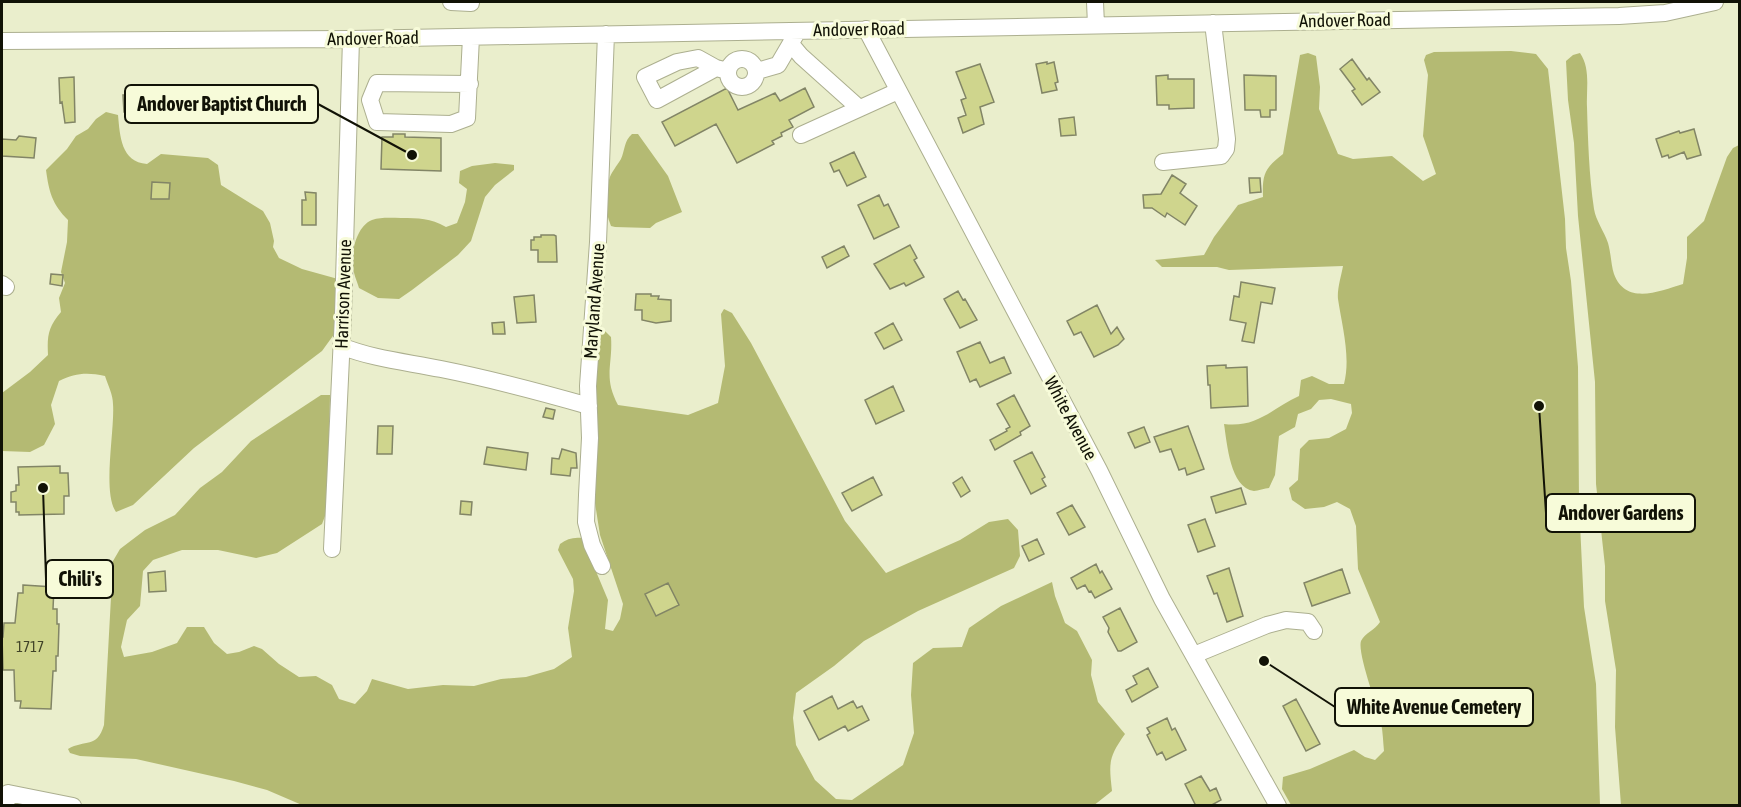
<svg xmlns="http://www.w3.org/2000/svg" width="1741" height="807" font-family="'Asap Condensed',sans-serif">
<style>
.forest{fill:#b4ba73}
.building{fill:#cfd58d;stroke:#828566;stroke-width:1.5}
.lines{fill:none;stroke-linecap:round;stroke-linejoin:round}
.minor-casing{stroke:#acaf8f;stroke-width:18}
.minor{stroke:#fff;stroke-width:16}
.labels{text-anchor:middle;dominant-baseline:central;stroke-width:6;stroke-linejoin:round;paint-order:stroke}
.number-label{font-size:15px;fill:#404328}
.street-label{font-size:18px;fill:#111206;stroke:#f7fbd9}
.leader{fill:none;stroke:#111206;stroke-width:2}
.callout-dot{fill:#111206;stroke:#f7fbd9;stroke-width:2}
.callout{fill:#f7fbd9;stroke:#111206;stroke-width:2}
.callout-label{font-size:20px;text-anchor:middle;font-weight:bold;fill:#111206}
</style>
<rect width="100%" height="100%" fill="#eaeecc"/>
<path class="forest" d="M1511 51 1536 54 1548 69 1565 219 1566 248 1571 281 1578 367 1579 503 1584 607 1596 684 1600 805H1291L1282 789 1283 777 1310 769 1354 750 1365 757 1375 760 1384 751C1383 742 1383 732 1381 723 1378 708 1357 653 1361 641 1365 633 1375 630 1380 622L1358 569 1356 526 1350 509 1337 502 1324 507 1305 509 1292 500 1289 488 1298 480 1300 449 1309 440 1329 438 1346 429 1352 413 1351 404 1331 399 1319 400 1311 409 1298 414 1295 427 1279 436 1275 475 1269 488C1265 488 1258 491 1254 491 1230 488 1227 443 1224 424 1257 428 1271 409 1299 396L1301 380 1312 376 1329 384H1344C1351 357 1342 326 1338 299 1337 289 1341 277 1343 266L1229 270 1217 267H1162L1155 260 1204 255 1214 237 1238 205 1263 197C1262 174 1265 168 1283 154L1300 55 1308 53 1316 56 1320 87 1319 109 1338 154 1353 159 1392 156 1423 181 1436 174 1423 136 1428 75 1424 60 1426 55 1434 52Z
M1580 53C1591 69 1586 90 1587 107 1588 141 1589 175 1594 209 1596 221 1604 231 1608 243 1611 253 1611 265 1614 274 1626 306 1660 291 1683 284L1687 258V237L1704 221 1727 157 1733 148 1739 145V805H1621L1615 727 1616 670 1605 601V566L1596 484 1595 382 1578 216 1574 143 1568 100 1566 61 1573 55Z
M106 112 118 115C120 136 121 162 147 164L161 154 208 158 218 165 221 185 263 211 270 223 274 241 273 247 279 258 302 269 338 279 335 333 322 351 194 448 133 505 116 512C102 492 115 430 113 404 113 395 108 385 105 376 87 372 75 373 59 381L51 405 55 424 44 445 30 452 2 451V393L30 372 48 355C47 336 48 327 61 312L59 298 65 283 61 272 67 242 68 220C52 204 49 192 46 170L67 149 76 136 88 129 96 119Z
M632 134H638L668 176 682 212 656 223 650 228 615 227 611 226C605 211 603 195 609 180 611 172 617 166 621 159 625 150 624 141 632 134Z
M495 163 514 165V170L495 185 485 197 471 241 458 255 412 290 399 299 378 298 359 288C357 281 353 273 353 265 351 251 357 226 372 220 381 217 391 218 401 218 419 218 430 218 446 227L457 223 465 202 467 189 459 183 460 171 472 166Z
M724 309 732 313 751 343 845 521 886 573 960 540 989 522 1008 519 1018 530 1020 556 1014 568 918 611 864 641 834 666 796 693 793 718 796 745 815 780 836 799 852 800 903 765 914 733 911 695 913 663 933 648 962 647 969 628 1001 606 1052 582 1055 596 1065 623 1077 631 1092 660 1091 675 1098 702 1125 734C1108 758 1109 763 1112 791L1093 806H349L322 804 302 805 267 790 234 781 136 759 80 756 70 753 68 749C85 739 97 749 104 725L113 561 120 549 145 530 175 515 200 488 222 472 251 441 321 395H330L328 508 322 524 277 553 256 558 218 550H182L153 560 143 571 140 606 127 620 121 647 124 657 152 652 177 643 187 627H204L214 643 227 654 239 652 254 646 262 649 279 664 299 677 316 676 332 685 339 699 355 704 367 691 372 679 408 689 443 685 474 686 501 679 526 677 554 669 572 657 568 628 574 591 573 579 558 550 560 544C567 539 573 537 582 538L608 600 605 629 613 631 620 619 623 604 600 535 592 484 593 395 598 334 604 330 611 337C613 365 603 377 618 405L688 415 718 403 725 366 721 314Z"/>
<path class="building" d="M1352 59 1367 80 1369 78 1380 92 1362 105 1352 91 1355 89 1340 69Z
M1047 62V64L1054 62 1058 82 1055 83 1057 90 1042 93 1036 64Z
M980 64 994 102 980 107 984 124 963 133 958 118 966 115 961 100 966 98 956 72Z
M1168 75V79H1194V108L1169 109V105H1157L1156 76Z
M1244 75 1276 76V110H1270V117H1261L1260 110H1245Z
M74 77 75 122 65 123 62 102 60 103 59 78Z
M727 88 738 110 775 93 780 101 805 88 814 107 789 120 793 127 781 133 782 136 772 141 774 144 737 163 716 124 675 146 662 122Z
M181 94 182 119H158V112H124L123 95Z
M1074 117 1076 135 1061 136 1059 119Z
M1694 129 1701 155 1687 159 1684 152 1669 158 1668 155 1662 157 1656 139 1679 131 1680 133Z
M393 134H405V137L441 138V171L381 169 382 137H393Z
M19 136 36 138 34 158 2 156V139L16 140Z
M854 152 866 177 847 186 839 170 834 172 830 163Z
M1172 175 1186 184 1180 193 1197 206 1185 225 1167 213 1165 217 1152 208H1144L1143 195 1161 194Z
M1249 178H1260L1261 192 1250 193Z
M152 182 170 183 169 199H151Z
M305 192 316 193V225H302V200H306Z
M879 195 884 206 888 204 899 227 874 239 858 205Z
M541 235H554L556 236 557 262H538V250H531V240H534V237H541Z
M910 245 917 258 914 260 924 277 906 286 904 283 890 289 874 264Z
M844 246 849 256 827 268 822 257Z
M51 274 63 275 62 286 50 284Z
M1241 282 1275 288 1272 304 1261 302 1254 343 1242 341 1246 323 1230 320 1234 296 1239 297Z
M958 291 963 300 965 299 977 320 960 328 944 299Z
M636 294H651V296H659L658 299 671 300V321L656 323 642 320V310H635Z
M534 295 536 322 517 323 514 297Z
M1097 305 1111 334 1117 327 1124 339 1118 345 1094 357 1081 332 1074 335 1067 321Z
M504 322 505 334H493L492 323Z
M893 323 902 340 884 349 875 333Z
M980 342 990 363 1004 357 1011 373 980 387 976 379 970 382 957 352Z
M1226 365V368L1247 367 1248 406 1211 408 1210 385H1208L1207 366Z
M893 386 904 411 876 424 865 400Z
M1014 395 1030 426 1020 432 1021 435 995 450 990 440 1007 431 1006 429 1010 427 997 404Z
M546 408 555 410 553 419 543 417Z
M378 426H393L392 454H377Z
M1188 426 1204 469 1187 475 1185 468 1179 470 1171 449 1160 452 1154 437Z
M1144 427 1150 442 1135 448 1128 433Z
M487 447 528 453 526 470 484 464Z
M562 449 576 453 577 468H571L570 476 551 474 552 458 559 459Z
M1032 452 1045 477 1042 479 1046 486 1031 494 1014 461Z
M60 466V473H68L69 496H64V514L19 515V512H16V502H11V492L16 491V485H19L18 467Z
M873 477 882 495 852 511 842 493Z
M962 477 970 491 961 497 953 483Z
M1241 488 1246 504 1216 513 1211 497Z
M461 501 472 502 471 515 460 514Z
M1072 505 1085 527 1069 535 1057 513Z
M1205 519 1215 546 1198 552 1188 525Z
M1037 539 1044 554 1029 561 1022 546Z
M1096 564 1100 573 1102 571 1112 589 1095 598 1091 591 1089 592 1085 585 1077 589 1071 578Z
M1229 568 1243 616 1227 622 1217 593 1214 594 1207 576Z
M1342 569 1350 593 1312 606 1304 583Z
M165 571 166 591 149 592 148 573Z
M668 583 679 605 656 616 645 594Z
M23 585 54 587 53 609H57V624H59L58 656H56V671H53L51 709 20 708 21 701H15L14 670H3L2 637H3L4 623H15L18 593H23Z
M1120 608 1137 642 1121 651H1118L1108 632 1109 628 1103 617Z
M1148 668 1158 687 1132 702 1126 690 1137 684 1133 676Z
M832 696 838 709 853 701 857 708 862 706 869 720 848 731 845 726 819 740 804 711Z
M1296 699 1320 744 1306 751 1283 706Z
M1167 718 1172 730 1175 728 1186 750 1166 760 1162 752 1157 755 1147 735 1150 733 1147 728Z
M1201 776 1210 791 1216 788 1221 800 1210 806H1196L1185 784Z"/>
<g class="lines">
<g class="minor-casing">
<path id="minor" d="M451 2 471 3
M1095 2 1096 25
M866 29 1099 470 1162 599 1278 806
M2 41 351 39 1619 16 1665 13 1715 2
M791 44 801 56 859 108
M728 73a14 14 0 1 1 28 0a14 14 0 1 1-28 0Z
M716 68 698 58 677 62 645 77 657 100 716 68 728 71
M757 71 778 65 795 36
M470 84 377 83 370 100 377 122 451 124 467 118 471 37
M801 135 898 91
M1163 162 1221 156 1226 149 1227 139 1213 23
M2 284 6 287
M341 346C373 359 407 362 441 369 491 379 540 392 589 406
M332 549 343 315 351 39
M602 566 592 545 586 522 587 495 590 438 588 386 598 242 606 34
M1194 655 1267 625 1286 620 1308 622 1314 631
M6 806 8 793 73 806"/>
</g>
<use href="#minor" class="minor"/>
</g>
<g class="labels">
<g class="number-label">
<text x="30" y="646">1717</text>
</g>
<g class="street-label">
<text transform="translate(1345 20) rotate(-1)">Andover Road</text>
<text transform="translate(859 29) rotate(-1)">Andover Road</text>
<text transform="translate(373 38) rotate(-1)">Andover Road</text>
<text transform="translate(343 294) rotate(-88)">Harrison Avenue</text>
<text transform="translate(594 301) rotate(-86)">Maryland Avenue</text>
<text transform="translate(1071 418) rotate(62)">White Avenue</text>
</g>
</g>
<path class="leader" d="M412 155L318 104M1539 406L1546 513M43 488L46 579M1264 661L1335 707"/>
<g class="callout-dot">
<circle cx="412" cy="155" r="6"/>
<circle cx="1539" cy="406" r="6"/>
<circle cx="43" cy="488" r="6"/>
<circle cx="1264" cy="661" r="6"/>
</g>
<g class="callout">
<rect x="125" y="85" width="193" height="38" rx="6"/>
<rect x="1546" y="494" width="149" height="38" rx="6"/>
<rect x="46" y="560" width="67" height="38" rx="6"/>
<rect x="1335" y="688" width="198" height="38" rx="6"/>
</g>
<g class="callout-label">
<text x="222" y="111">Andover Baptist Church</text>
<text x="1621" y="520">Andover Gardens</text>
<text x="80" y="586">Chili's</text>
<text x="1434" y="714">White Avenue Cemetery</text>
</g>
<rect width="1741" height="807" fill="none" stroke="#111206" stroke-width="6"/>
</svg>
